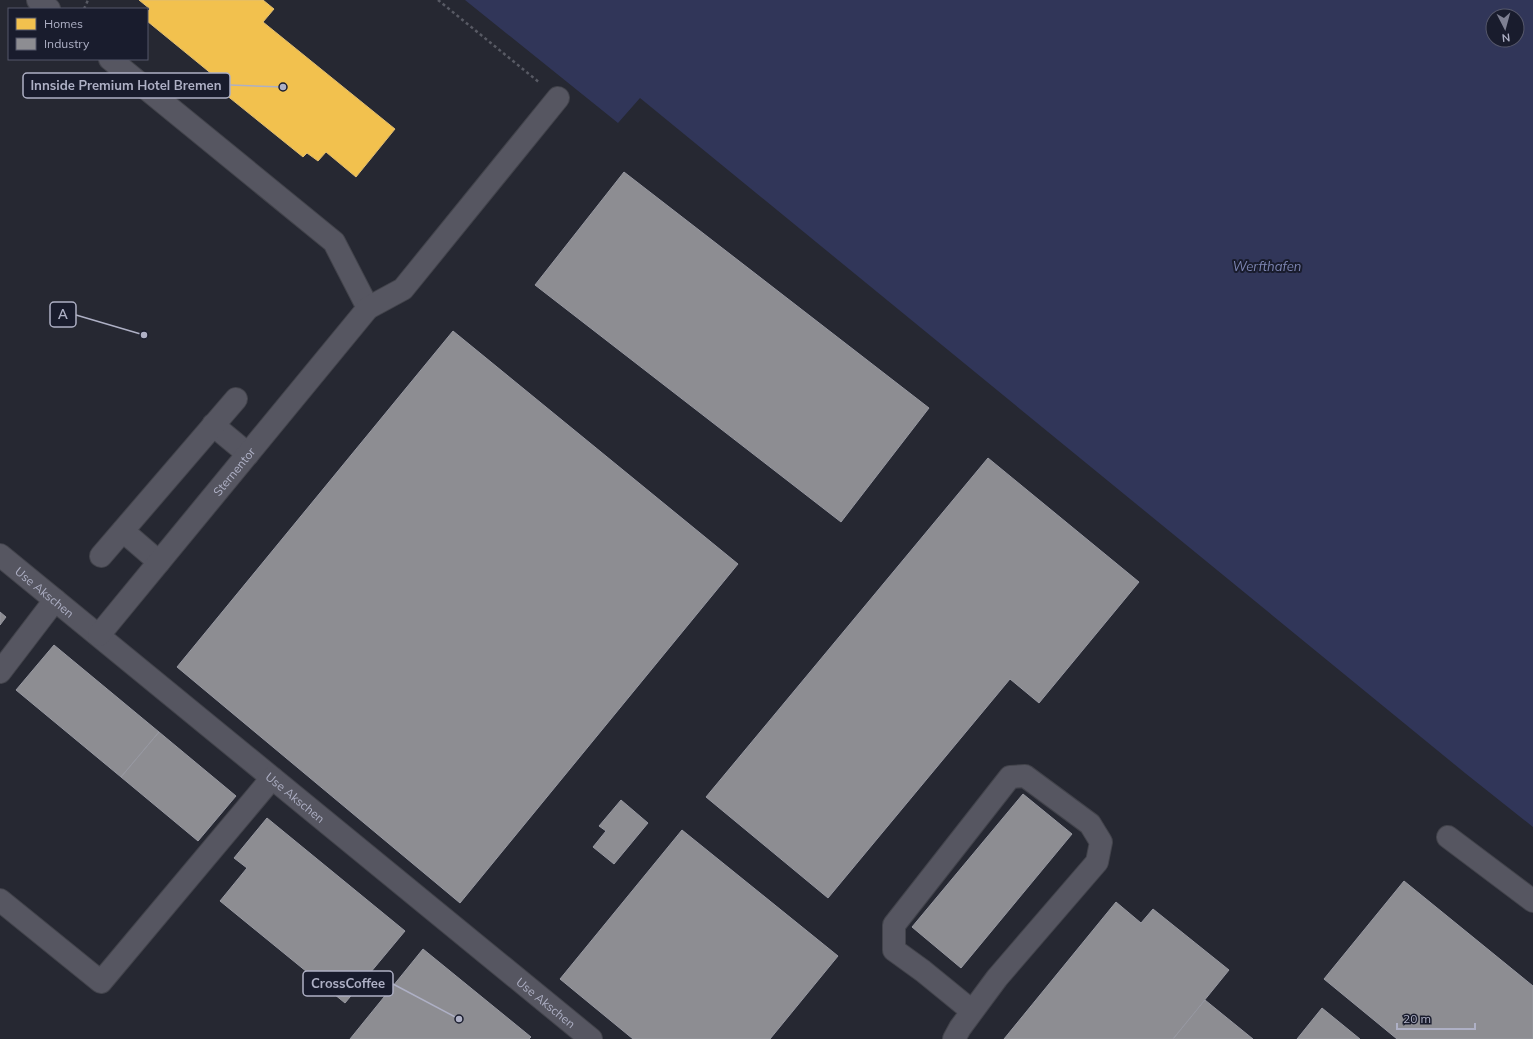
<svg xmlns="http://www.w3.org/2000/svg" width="1533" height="1039" font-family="Mulish,sans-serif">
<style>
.water{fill:#313659;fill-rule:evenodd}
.homes{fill:#f2c14e;stroke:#debc72}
.industry{fill:#8d8d92;stroke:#9798a1}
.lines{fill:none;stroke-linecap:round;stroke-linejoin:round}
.minor-casing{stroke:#42434b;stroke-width:24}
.path{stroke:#585a64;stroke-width:2.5;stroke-dasharray:3 3;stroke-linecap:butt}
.minor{stroke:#565661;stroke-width:22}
.labels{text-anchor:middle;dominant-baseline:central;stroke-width:4;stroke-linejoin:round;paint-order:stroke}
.street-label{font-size:12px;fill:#aeb0c5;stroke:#191c2d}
.water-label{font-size:13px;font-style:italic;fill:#7d85b2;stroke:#191c2d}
.leader{fill:none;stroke:#aeb0c5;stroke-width:1.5}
.callout-dot{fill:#aeb0c5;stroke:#191c2d;stroke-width:1.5}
.callout{fill:#191c2d;stroke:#aeb0c5;stroke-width:1.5}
.callout-label{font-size:13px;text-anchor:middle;font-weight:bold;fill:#aeb0c5}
</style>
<rect width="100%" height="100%" fill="#262832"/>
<path class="water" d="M465 0H1533V827L1465 773 640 98 618 123ZM1493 16H1517V40H1493Z"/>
<path class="homes" d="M139 0H263L274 9 263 22 395 129 356 177 326 152 318 161 307 153 303 157 220 90 224 84 147 21V12L150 9Z"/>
<path class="industry" d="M624 172 929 408 841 522 535 285Z
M453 331 738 564 460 903 177 667Z
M988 458 1139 582 1039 703 1010 679 828 898 706 797Z
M0 612 6 617 0 625Z
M54 645 159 732 121 777 16 690Z
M159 732 236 796 198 841 121 777Z
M1023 794 1072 834 961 968 912 927Z
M621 800 648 823 614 864 593 847 606 831 599 826Z
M267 818 405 931 345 1003 220 901 247 868 234 858Z
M682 830 838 956 770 1039H633L560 979Z
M1404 881 1533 986V1039H1397L1324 979Z
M1116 902 1141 923 1153 909 1229 970 1173 1039H1004Z
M423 949 531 1037 529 1039H350Z
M1205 1000 1253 1039H1173Z
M1322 1008 1360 1039H1297Z"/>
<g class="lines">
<g class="minor-casing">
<g id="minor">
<path d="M38 0 49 9"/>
<path d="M110 59 334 242 368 308"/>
<path d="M213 425 248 454"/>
<path d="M123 531 159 562"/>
<path id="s1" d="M0 555 591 1039"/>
<path d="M101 556 236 399"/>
<path id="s2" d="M99 635 368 308 403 289 558 98"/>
<path d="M0 672 55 600"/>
<path d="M1448 837 1533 901"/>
<path d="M0 900 101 982 272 778"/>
<path d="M954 1039 960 1028 997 978 1097 862 1101 842 1090 824 1025 776 1010 777 894 925V950L923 971 972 1011"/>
</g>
</g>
<path class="path" d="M438 0 540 83
M84 9 88 0"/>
<use href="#minor" class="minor"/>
</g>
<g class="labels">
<g class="street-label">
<text stroke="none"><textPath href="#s2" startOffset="212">Sternentor</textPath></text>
<text stroke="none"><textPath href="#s1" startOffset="58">Use Akschen</textPath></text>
<text stroke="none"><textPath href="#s1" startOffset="382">Use Akschen</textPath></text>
<text stroke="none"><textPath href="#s1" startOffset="706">Use Akschen</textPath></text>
</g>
<g class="water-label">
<text x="1267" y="266">Werfthafen</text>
</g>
</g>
<path class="leader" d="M283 87L230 85M144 335L76 315M459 1019L393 984"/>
<g class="callout-dot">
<circle cx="283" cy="87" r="4"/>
<circle cx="144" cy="335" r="4"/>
<circle cx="459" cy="1019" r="4"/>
</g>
<g class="callout">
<rect x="23" y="73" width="207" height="25" rx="4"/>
<rect x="50" y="302" width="26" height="25" rx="4"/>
<rect x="303" y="971" width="90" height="25" rx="4"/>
</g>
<g class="callout-label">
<text x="126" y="90">Innside Premium Hotel Bremen</text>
<text x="63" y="319">A</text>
<text x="348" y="988">CrossCoffee</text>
</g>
<rect x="8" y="8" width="140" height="52" fill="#191c2d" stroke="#55576a"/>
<rect x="16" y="18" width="20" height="12" fill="#f2c14e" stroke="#55576a"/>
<text x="44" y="28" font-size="12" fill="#aeb0c5">Homes</text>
<rect x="16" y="38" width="20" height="12" fill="#8d8d92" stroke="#55576a"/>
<text x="44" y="48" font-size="12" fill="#aeb0c5">Industry</text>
<g transform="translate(1505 28) rotate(174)"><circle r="19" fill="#191c2d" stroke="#55576a"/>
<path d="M0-3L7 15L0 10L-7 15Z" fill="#7e8092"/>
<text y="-6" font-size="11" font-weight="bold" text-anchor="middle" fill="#aeb0c5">N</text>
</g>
<path d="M1397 1023v6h78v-6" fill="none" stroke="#aeb0c5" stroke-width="2"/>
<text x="1403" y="1023" font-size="12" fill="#aeb0c5" stroke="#191c2d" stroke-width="3" paint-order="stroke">20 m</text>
</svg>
